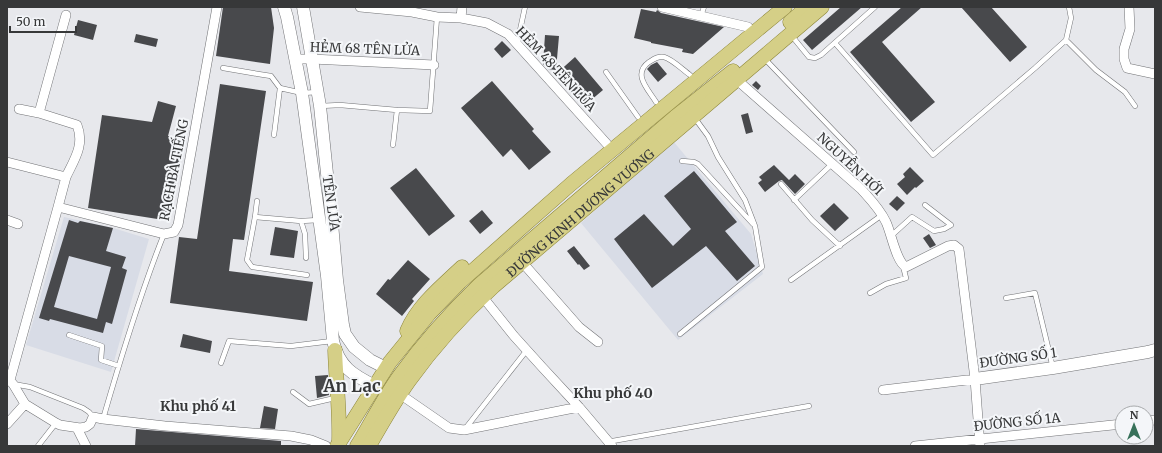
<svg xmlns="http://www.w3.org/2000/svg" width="1162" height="453" font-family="Merriweather,serif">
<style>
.built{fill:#d8dce6}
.building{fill:#48494c;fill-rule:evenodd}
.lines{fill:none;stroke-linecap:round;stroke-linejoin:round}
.lane-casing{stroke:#727376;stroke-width:5.5}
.street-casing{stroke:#727376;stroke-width:10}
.secondary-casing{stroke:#727376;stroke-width:13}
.primary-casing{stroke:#8c8538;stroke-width:15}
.lane{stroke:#fff;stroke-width:4.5}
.street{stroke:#fff;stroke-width:9}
.secondary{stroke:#fff;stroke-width:12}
.primary{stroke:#d5cf87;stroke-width:14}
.labels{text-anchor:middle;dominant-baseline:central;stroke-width:4;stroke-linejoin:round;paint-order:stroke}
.street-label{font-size:13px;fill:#373839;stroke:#f4f6f9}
.neighbourhood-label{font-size:14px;font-weight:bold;fill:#373839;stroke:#f4f6f9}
.district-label{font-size:17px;font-weight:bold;fill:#373839;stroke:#f4f6f9}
</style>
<rect width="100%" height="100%" fill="#e7e8ec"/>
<path class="built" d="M673 141 751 234 763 274 678 340 581 223Z
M64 217 113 228 149 239 111 372 26 345Z"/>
<path class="building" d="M223 7H271L274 28 270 64 216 56Z
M841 7H862L812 50 803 40Z
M902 7H922L882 42 935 102 911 122 850 52Z
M961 7H991L1027 47 1010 62Z
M641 9 656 12 657 10 661 13 724 27 693 54 682 52 683 49 651 43V42L634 38Z
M78 20 97 25 93 40 74 35Z
M136 34 158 39 156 47 134 42Z
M545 35 559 36 556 70 548 69 543 64Z
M502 41 511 50 502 58 494 49Z
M575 57 603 90 584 106 556 74Z
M657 62 667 74 658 82 647 69 651 65Z
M492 81 534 129 532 131 551 152 529 170 511 149 503 157 461 108Z
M756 81 761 86 758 90 752 85Z
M220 84 266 91 244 240 233 239 229 271 313 282 307 321 170 303 179 237 197 239Z
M158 101 176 106 168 136 182 139 170 221 88 208 102 115 152 122Z
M748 113 753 132 746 134 741 115Z
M774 165 789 180 795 174 805 184 795 194 782 180 779 181 765 192 758 183 762 180 759 177Z
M910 167 924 181 916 188 915 187 907 195 897 184 905 177 903 174Z
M416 168 455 216 429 236 390 188Z
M694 171 737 222 725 231 755 266 737 281 706 246 652 288 614 239 644 214 673 246 691 229 664 196Z
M897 196 905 203 897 211 889 204Z
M834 203 849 218 835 231 820 216Z
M482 210 493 223 480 234 469 221Z
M69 220 78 223 80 221 113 228 106 251 126 257 122 268 127 270 112 324 106 322 103 333 50 319 49 321 39 318ZM69 256 111 267 97 319 54 307Z
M275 227 298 231 294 258 270 255Z
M929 234 936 245 930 248 923 238Z
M574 246 590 266 584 270 579 264 578 265 567 251Z
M408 260 430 279 412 299 414 301 402 316 376 294 388 279 390 280Z
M183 334 212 341 210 353 180 347Z
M328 375 329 395 317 398 315 376Z
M264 406 278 409 275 429 260 428Z
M136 429 281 441V446H135Z"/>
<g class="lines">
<g class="lane-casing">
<path id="lane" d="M701 16 704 7
M791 35 809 57 815 58 821 55 875 7
M1066 40 1096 70 1125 92 1135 106
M835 43 933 155 1035 68 1066 40 1071 18 1069 7
M517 44 525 7
M764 58 854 152
M223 68 258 74 271 76 280 88 302 93 318 92
M606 72 638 117
M656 102C648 89 632 74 649 62 654 59 658 56 664 57 672 59 683 70 690 75
M320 106 340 105 397 110 430 111 437 17
M274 135 280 88
M393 145 397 110
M682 161 694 162 698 164 753 224
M781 184 812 220 840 246
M794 200 832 164
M257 201 255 217 247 260 252 267 307 275
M255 217 301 221 305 234 306 258
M301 221 319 220
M891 236 912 217 934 231 944 229 951 225 925 205
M791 280 882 215
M870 293 886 284 906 278 903 266
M1006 298 1035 293 1053 368
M680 334 762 267 755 226 745 200 718 157 708 136 694 117
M69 335 102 346 101 360 119 366
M221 363 229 341 291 346 332 341
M13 384 30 387 83 408 89 412 93 417
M293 392 309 404 335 398
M103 419C121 357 140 294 164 234
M465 429 527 350
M607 442 809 406
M38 446 56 423"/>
</g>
<g class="street-casing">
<path id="street" d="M360 7 412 12 437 17 461 18 487 23 508 34 607 144
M662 7 748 27
M1129 7 1130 29 1124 49V59L1127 68 1155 74
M461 18 462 7
M295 59H312L434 65
M737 80 861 189C870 199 880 209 886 222 891 232 896 262 906 267L948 246 954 245 959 249 975 379 980 446
M19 109 39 113 77 125C85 145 74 160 66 177
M39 113 66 15
M7 162 66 177 58 207
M7 220 18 224
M522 262 579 327 598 342
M482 296 514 336 542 367 579 407 612 446
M7 378 13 384 25 404 56 423 60 425 80 428 86 427 90 424 93 417 103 419 165 426 291 436 311 440 326 446
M10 380 58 207 164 234 174 232 178 225 217 7
M883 390 975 379
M400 395 407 399 449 428 464 430 579 407
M1146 421 1155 420
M7 424 25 404
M77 428 86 446
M915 446 1122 424"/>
</g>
<g class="secondary-casing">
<path id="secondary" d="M284 7 287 17 302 93 327 276 333 341C339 367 353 375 375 386
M303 7 320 106 331 212 337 280 343 325 345 334 354 347 370 360 386 368
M975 379 1053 368 1148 352 1155 350"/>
</g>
<g class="primary-casing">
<g id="primary">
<path d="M790 22 807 7"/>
<path d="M407 331C418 305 442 286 462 267"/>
<path d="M335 350C336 381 340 411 339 441"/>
<path d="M337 446 390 362 429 314 460 282 571 184 785 7"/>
<path d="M357 446C371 423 384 397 400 375 424 342 449 314 479 285L675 117 733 71"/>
<path id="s1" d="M369 446C382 424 394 402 409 381 434 346 462 315 494 286L822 7"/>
</g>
</g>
<use href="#lane" class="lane"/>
<use href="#street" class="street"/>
<use href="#secondary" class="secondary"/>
<use href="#primary" class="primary"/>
</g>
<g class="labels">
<g class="street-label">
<text transform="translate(365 49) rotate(2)">HẺM 68 TÊN LỬA</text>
<text transform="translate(556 69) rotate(47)">HẺM 48 TÊN LỬA</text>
<text transform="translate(850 164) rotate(43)">NGUYỄN HỚI</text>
<text transform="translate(174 170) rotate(-79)">RẠCH BÀ TIẾNG</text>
<text transform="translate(331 203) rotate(82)">TÊN LỬA</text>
<text stroke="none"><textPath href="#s1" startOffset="317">ĐƯỜNG KINH DƯƠNG VƯƠNG</textPath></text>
<text transform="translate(1018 358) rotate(-8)">ĐƯỜNG SỐ 1</text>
<text transform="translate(1017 422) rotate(-6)">ĐƯỜNG SỐ 1A</text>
</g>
<g class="neighbourhood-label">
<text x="613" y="393">Khu phố 40</text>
<text x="198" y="406">Khu phố 41</text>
</g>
<g class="district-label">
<text x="352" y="386">An Lạc</text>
</g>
</g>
<rect width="1162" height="453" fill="none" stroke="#373839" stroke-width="16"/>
<g transform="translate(1134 425)"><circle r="19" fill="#f4f6f9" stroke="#a8aaac"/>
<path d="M0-3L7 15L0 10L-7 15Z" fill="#37715a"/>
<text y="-6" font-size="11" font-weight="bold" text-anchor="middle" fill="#373839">N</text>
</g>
<path d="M10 26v6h66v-6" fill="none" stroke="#373839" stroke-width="2"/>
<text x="16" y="26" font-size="12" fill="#373839" stroke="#f4f6f9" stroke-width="3" paint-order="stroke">50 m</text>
</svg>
